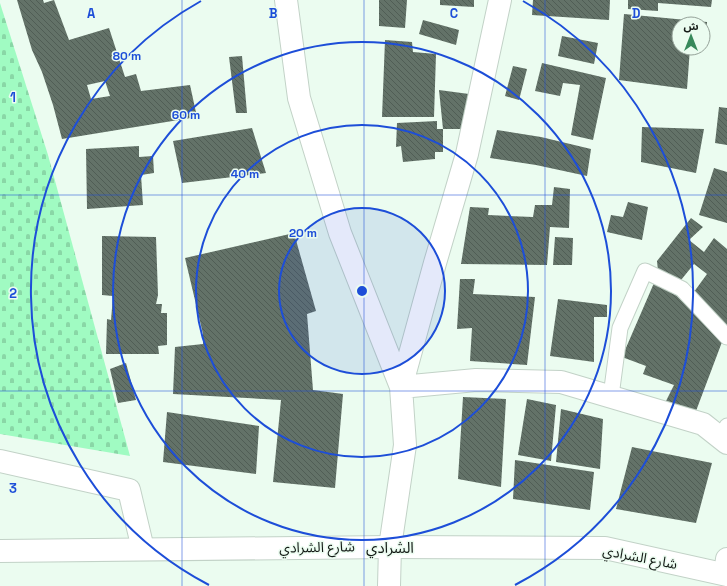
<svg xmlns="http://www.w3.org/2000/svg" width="727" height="586" font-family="'Space Grotesk','Noto Sans Arabic',sans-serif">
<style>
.cemetery{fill:url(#cemetery-stones)}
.building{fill:url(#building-back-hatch);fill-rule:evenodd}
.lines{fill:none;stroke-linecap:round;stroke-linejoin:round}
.lane-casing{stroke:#c2d2c7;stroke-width:17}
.street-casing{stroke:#c2d2c7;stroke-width:24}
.secondary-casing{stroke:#c2d2c7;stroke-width:24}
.lane{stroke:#fff;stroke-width:15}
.street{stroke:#fff;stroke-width:22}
.secondary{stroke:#fff;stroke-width:22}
.grid{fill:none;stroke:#1d4ed8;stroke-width:1;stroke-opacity:0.55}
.ring{fill:none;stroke:#1d4ed8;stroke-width:2}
.labels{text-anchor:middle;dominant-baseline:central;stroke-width:3;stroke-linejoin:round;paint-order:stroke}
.street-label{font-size:14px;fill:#141a16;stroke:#ebfcf0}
.neighbourhood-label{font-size:15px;fill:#141a16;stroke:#ebfcf0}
.grid-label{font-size:13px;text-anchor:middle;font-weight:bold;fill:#1d4ed8;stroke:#ebfcf0;stroke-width:3;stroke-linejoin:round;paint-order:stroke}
.centre{fill:#1d4ed8;stroke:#ebfcf0;stroke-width:2}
.ring-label{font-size:12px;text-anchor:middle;font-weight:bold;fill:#1d4ed8;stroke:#ebfcf0;stroke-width:3;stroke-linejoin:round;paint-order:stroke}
</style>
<defs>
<pattern id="cemetery-stones" width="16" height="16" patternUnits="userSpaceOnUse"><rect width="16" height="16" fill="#a0fbc2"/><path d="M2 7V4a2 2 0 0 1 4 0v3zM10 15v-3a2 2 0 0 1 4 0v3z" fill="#89d7a6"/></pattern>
<pattern id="building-back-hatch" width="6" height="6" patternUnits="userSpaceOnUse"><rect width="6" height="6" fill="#637268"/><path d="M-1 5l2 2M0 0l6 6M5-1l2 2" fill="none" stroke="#505d55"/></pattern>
</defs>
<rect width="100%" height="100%" fill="#ebfcf0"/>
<path class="cemetery" d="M0 3 48 155 130 456 0 434Z"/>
<path class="building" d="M17 0H43L44 3 54 0 69 40 109 28 125 77 136 74 141 91 190 85 197 117 62 139 53 105 42 72 32 50ZM105 81 110 96 91 99 87 85Z
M379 0H407L405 28 379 26Z
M440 0H474V7L440 5Z
M533 0H610L609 20 532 15Z
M628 0H712L711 7 658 3V11L628 9Z
M624 14 707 22 705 48H703V24H679V48H690L687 89 619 80Z
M423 20 459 30 456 45 419 34Z
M562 36 598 43 594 64 558 56Z
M385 40 412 42 413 52 436 54 434 117H382Z
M242 56 247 113H236L229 57Z
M542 63 606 78 593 140 571 135 580 85 563 83 560 96 535 91Z
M513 66 527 69 519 100 505 96Z
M439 90 469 94 466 129H443Z
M719 107 727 108V145L715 143Z
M437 121V129H443V152H435V159L403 162 401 146 396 147 397 123Z
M642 127 704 129 696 173 641 162Z
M252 128 266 173 182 183 173 141Z
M497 130 541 137 591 149 587 176 536 165 490 158Z
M139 146V157L153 156 154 173 141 175 143 205 87 209 86 149Z
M714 168 727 172V223L699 215Z
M554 187 570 189 569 228 550 227 547 265 461 264 470 207 489 208 488 215 533 217 535 205H552Z
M628 202 648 207 642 240 607 232 611 215 623 217Z
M691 218 703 227 689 240 704 252 714 238 727 249V329L691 296 707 274 694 264 677 285 658 271 657 261Z
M294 233 316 311 307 314 313 390 343 394 335 488 273 482 281 400 173 394 175 347 203 344V334L185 258Z
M102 236 156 237 158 295 156 304H162L161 313H167V345L158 346 159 354H106L107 319 111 320 113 296 102 295Z
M555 237 573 238 572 265H553Z
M460 279H475L473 294 535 297 527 365 470 361 472 328 457 329Z
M654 283 676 295 722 342 696 411 666 401 674 385 643 374 646 366 622 357Z
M558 299 607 305V317H594V362L550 356Z
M126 363 136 400 118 403 110 369Z
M463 397 506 399 501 487 458 479Z
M527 399 556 405 551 461 518 455Z
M561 409 603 419 600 469 556 462Z
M167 412 259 426 256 474 163 462Z
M632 447 712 463 696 523 616 509Z
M515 460 594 472 590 510 513 499Z"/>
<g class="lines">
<g class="lane-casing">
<path id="lane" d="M611 396 620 328 645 271 682 289 727 337
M722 439 727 426"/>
</g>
<g class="street-casing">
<path id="street" d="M286 0 299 98 340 233 401 387
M401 387 476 380 561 382 703 424 727 443
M0 461 129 490 143 549
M725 574 727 559
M389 586 390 547 405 445 401 387 435 263 467 154 500 0"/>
</g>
<g class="secondary-casing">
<path id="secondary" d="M0 551 390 547 605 548 727 575"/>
</g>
<use href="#lane" class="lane"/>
<use href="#street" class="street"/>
<use href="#secondary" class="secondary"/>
</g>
<path class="grid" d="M182 0V586M364 0V586M545 0V586M0 195H727M0 391H727"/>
<circle cx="362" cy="291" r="83" fill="#1d4ed8" fill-opacity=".12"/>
<g class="ring">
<circle cx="362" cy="291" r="83"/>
<circle cx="362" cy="291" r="166"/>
<circle cx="362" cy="291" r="249"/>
<path d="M209 585A332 332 0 0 1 201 1M523 1A332 332 0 0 1 515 585"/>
</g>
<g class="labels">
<g class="street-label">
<text transform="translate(317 547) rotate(-1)">شارع الشرادي</text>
<text transform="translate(640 557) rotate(11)">شارع الشرادي</text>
</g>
<g class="neighbourhood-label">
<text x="390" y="547">الشرادي</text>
</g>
</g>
<g class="grid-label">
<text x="91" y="18">A</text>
<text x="273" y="18">B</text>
<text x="454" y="18">C</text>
<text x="636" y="18">D</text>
<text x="13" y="102">1</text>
<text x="13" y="298">2</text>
<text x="13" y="493">3</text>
</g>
<circle cx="362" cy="291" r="6" class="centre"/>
<g class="ring-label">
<text x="127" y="60">80 m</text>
<text x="186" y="119">60 m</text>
<text x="245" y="178">40 m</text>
<text x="303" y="237">20 m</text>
</g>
<g transform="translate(691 36)"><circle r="19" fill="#ebfcf0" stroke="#95a299"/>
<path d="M0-3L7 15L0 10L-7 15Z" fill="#37895b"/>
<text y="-6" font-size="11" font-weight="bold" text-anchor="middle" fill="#141a16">ش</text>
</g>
</svg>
